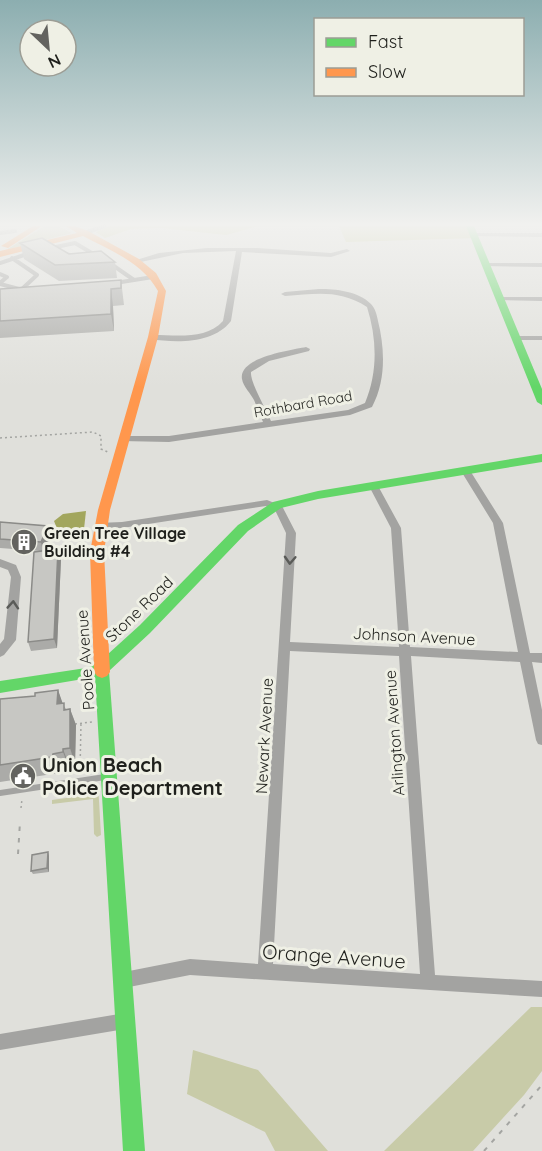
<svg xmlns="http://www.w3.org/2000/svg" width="542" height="1151" font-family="Quicksand,sans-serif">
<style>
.green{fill:#c8cba8}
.forest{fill:#c8cc95}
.water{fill:#a2a65d}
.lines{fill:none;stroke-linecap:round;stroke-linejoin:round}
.path-far1{stroke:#a4a5a2;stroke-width:1.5;stroke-dasharray:2 3;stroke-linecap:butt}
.path{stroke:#a4a5a2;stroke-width:2;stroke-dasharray:4.5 7;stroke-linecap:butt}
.lane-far1{stroke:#a3a3a1;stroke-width:4}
.lane{stroke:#a3a3a1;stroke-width:6}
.street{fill:#a3a3a1;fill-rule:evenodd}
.fast{fill:#63d668;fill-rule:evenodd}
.slow{fill:#ff974d;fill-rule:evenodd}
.wall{fill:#ababa8}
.shaded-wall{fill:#8b8b88}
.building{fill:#c7c7c3;stroke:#8b8b88;stroke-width:1.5}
.oneway{stroke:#5a5b58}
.labels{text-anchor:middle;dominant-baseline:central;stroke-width:6;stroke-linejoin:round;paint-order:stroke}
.far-street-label{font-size:14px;fill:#1f201c;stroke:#eff0e5}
.poi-label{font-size:16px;font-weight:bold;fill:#1f201c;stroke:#eff0e5;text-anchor:start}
.street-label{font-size:16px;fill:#1f201c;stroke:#eff0e5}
.near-poi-label{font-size:20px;font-weight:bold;fill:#1f201c;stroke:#eff0e5;text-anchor:start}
.near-street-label{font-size:20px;fill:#1f201c;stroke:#eff0e5}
</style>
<rect width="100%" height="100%" fill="#e0e0db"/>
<path class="green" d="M45 226H58L72 233 6 250Z
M98 784 101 835 97 837 94 834 93 799 52 804V800L88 795V787Z
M531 1007H542V1071L524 1095 473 1151H384Z
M193 1050 258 1070 328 1151H275L265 1132 187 1094Z"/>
<path class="forest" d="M109 226H259L226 235 161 228 131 229 105 238 96 232Z
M339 226H471L477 238 346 242Z"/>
<path class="water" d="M86 511 83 538 70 540 58 531 54 521 63 514Z"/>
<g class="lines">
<path class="path-far1" d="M0 438 93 432 101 436V449L110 453
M75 724 92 722
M80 771 81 723
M21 808 22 799"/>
<path class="path" d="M18 854 20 822
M484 1151 542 1085"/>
<path class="lane-far1" d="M0 233 15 231
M85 233 104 226
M51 248 75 243 95 255
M12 258 37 275 22 289
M0 263 27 254
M111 264 134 280
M0 274 7 277 0 283
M115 283 153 277
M0 284 19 289"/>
<path class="lane" d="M0 793 105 777"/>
<path class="street" d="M474 233H542V237L472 236V234Z
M207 248H257L331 253 347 249 350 251 331 257 242 252 231 321C213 344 177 343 150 339L149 337 153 335C177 335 206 340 223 321L236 251 183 253 136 263 133 261 159 253Z
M486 263H542V267L484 266 483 265Z
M319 289C336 289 358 291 371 304 375 308 377 315 378 321 385 349 386 381 372 407L350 415 169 442 121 441V437L124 436H169L263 422C260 415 257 407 254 400 251 394 243 386 242 379 238 357 292 350 306 347L310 349 309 351 269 361 251 372C250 382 266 409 271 421L348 410 365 403C378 372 377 339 367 307 339 289 316 294 285 296L281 294 285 292Z
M500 297H542V301L498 300 496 299Z
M513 336H542V340H513Z
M466 468 469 469 503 523 530 653H542V663L532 662 542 710V745L538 744 536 740 520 662 411 656 435 975 542 981V997L190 975 124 988 119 985 116 980 119 975 124 972 190 959 258 964 286 533 275 510 266 506 122 528H101L96 525 98 523 122 522 267 500 282 506 296 533 290 642 399 647 391 528 369 486 371 484H377L401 528 410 647 518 652 493 523 461 471ZM290 651 399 656 420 974 273 964Z
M0 559 16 565 21 577 16 640 4 655 0 657V644L4 639 11 577 8 570 0 567Z
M125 1013 131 1015 133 1021 131 1027 125 1029 0 1050V1034Z"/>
<path class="fast" d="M466 226H474L542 389V405L537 402Z
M542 454V462L318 499 281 508 248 531 150 633 109 671 145 1151H123L95 677 0 693V681L86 668 97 664 140 625 238 525 273 502 318 491Z"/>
<path class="slow" d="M33 226H42L8 248 1 246Z
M66 226H75L88 231 139 259 156 273 166 291 158 337 110 510 104 552 110 672 107 676 102 678 97 676 94 672 90 552 98 510 148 337 158 291C142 262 111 251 83 236L0 257V251L77 233Z"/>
</g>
<path class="wall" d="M20 243 115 262 117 278 59 281 24 259Z
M121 280 124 305 113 306 114 331 0 338V289Z
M0 522 48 526 51 536 44 551 61 559 57 648 31 651 28 642 40 551 0 548Z
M58 690 62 703 66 709H70L76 725 75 764 69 765V768L59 770V773L0 782V699L35 696Z
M48 852 49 856V872L33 874 31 871Z"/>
<path class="shaded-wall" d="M111 289 113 306 114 331 111 314Z
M48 526 51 536 43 552 41 542Z
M58 549 61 559 57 648 54 639Z
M58 690 64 707 57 704Z
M70 709 76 725 75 764 70 748Z
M63 749 69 765V768L63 752Z
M53 754 59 770V773L52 757Z
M48 852 49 856V872L47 868Z"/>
<path class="building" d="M42 238 69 254 101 251 115 262 55 265 20 243Z
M121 280V288L111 289V314L0 321V289Z
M0 522 48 526 41 542 0 539Z
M58 549 54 639 28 642 34 552Z
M58 690 57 704 64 703V710L70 709V748L63 749V752L53 754 52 757 0 765V699L35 696V693Z
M48 852 47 868 31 871 32 855Z"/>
<defs><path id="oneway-chevron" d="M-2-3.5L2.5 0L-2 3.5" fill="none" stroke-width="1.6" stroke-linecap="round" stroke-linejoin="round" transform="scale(1.5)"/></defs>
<g class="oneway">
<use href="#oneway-chevron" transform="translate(290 560) rotate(93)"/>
<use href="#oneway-chevron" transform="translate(13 605) rotate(-86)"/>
</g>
<linearGradient id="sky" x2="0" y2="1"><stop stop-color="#8caeb0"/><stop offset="0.58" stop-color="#f1f1ef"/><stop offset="1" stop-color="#f1f1ef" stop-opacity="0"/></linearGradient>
<rect width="542" height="387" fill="url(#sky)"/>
<defs>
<g id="building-disc" transform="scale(1.35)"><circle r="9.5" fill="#63635f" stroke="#eff0e5"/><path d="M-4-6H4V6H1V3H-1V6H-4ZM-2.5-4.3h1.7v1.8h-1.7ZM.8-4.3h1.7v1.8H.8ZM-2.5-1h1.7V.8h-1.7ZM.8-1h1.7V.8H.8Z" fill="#fff"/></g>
<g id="civic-disc" transform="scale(1.35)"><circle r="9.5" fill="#63635f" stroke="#eff0e5"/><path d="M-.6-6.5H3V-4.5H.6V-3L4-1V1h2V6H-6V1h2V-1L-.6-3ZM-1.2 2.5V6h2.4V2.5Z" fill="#fff"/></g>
</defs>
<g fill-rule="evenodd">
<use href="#building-disc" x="24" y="542"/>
<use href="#civic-disc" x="23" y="776"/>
</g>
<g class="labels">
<g class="far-street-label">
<text transform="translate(303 404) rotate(-10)">Rothbard Road</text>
</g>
<g class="poi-label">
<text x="44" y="533">Green Tree Village<tspan x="44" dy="18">Building #4</tspan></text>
</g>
<g class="street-label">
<text transform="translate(139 609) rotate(-44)">Stone Road</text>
<text transform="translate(414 636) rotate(3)">Johnson Avenue</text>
<text transform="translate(85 660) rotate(-94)">Poole Avenue</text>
<text transform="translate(394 733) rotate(-94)">Arlington Avenue</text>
<text transform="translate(264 736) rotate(-87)">Newark Avenue</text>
</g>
<g class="near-poi-label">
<text x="42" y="764">Union Beach<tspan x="42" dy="23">Police Department</tspan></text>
</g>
<g class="near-street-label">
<text transform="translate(334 956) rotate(4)">Orange Avenue</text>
</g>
</g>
<rect x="314" y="18" width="210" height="78" fill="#eff0e5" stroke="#9c9d95" stroke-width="1.5"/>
<rect x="326" y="38" width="30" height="9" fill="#63d668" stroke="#9c9d95" stroke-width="1.5"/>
<text x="368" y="48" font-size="18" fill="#1f201c">Fast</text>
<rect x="326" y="68" width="30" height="9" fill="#ff974d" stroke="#9c9d95" stroke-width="1.5"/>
<text x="368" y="78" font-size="18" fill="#1f201c">Slow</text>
<g transform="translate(48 48) rotate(154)"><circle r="28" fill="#eff0e5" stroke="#9c9d95" stroke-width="1.5"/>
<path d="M0-4.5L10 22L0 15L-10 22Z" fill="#63635f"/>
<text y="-9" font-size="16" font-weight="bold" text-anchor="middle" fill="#1f201c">N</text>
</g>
</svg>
